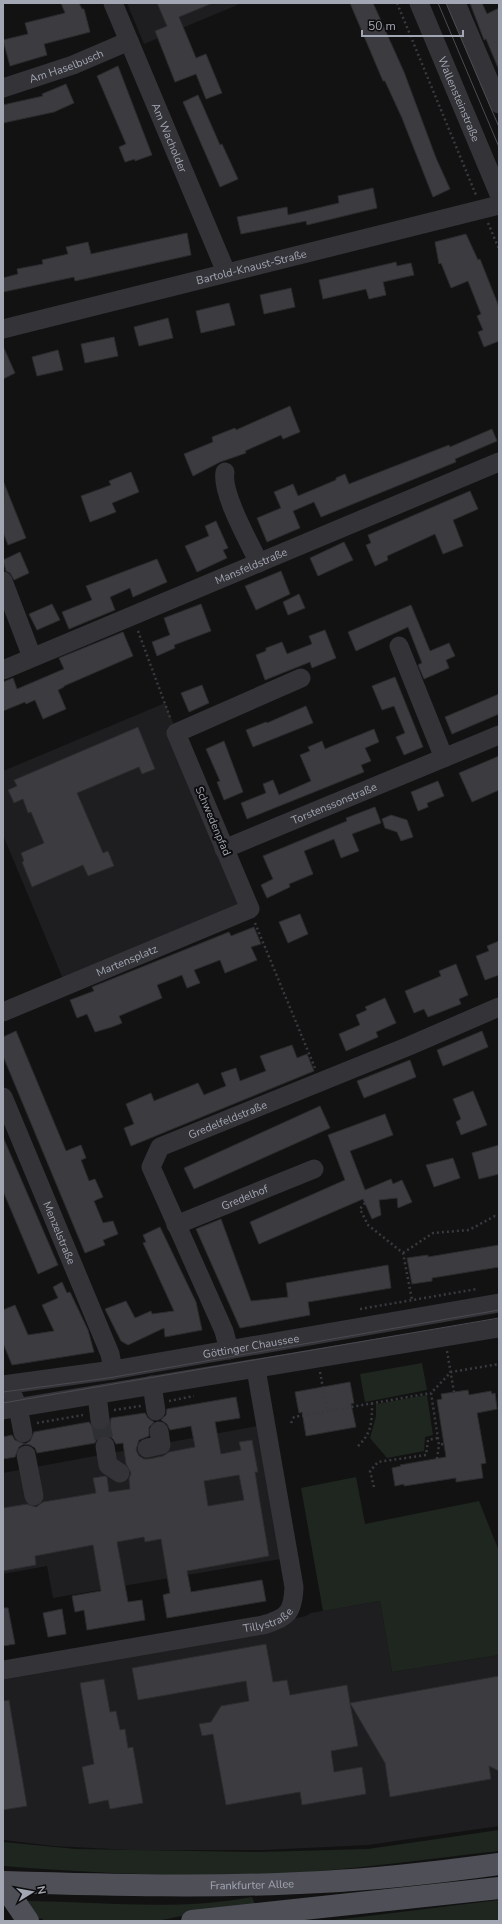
<svg xmlns="http://www.w3.org/2000/svg" width="502" height="1924" font-family="'Nunito Sans',sans-serif">
<style>
.built{fill:#1e1e20}
.green{fill:#1e261f}
.building{fill:#3c3c40;stroke:#2c2c2f;fill-rule:evenodd}
.lines{fill:none;stroke-linecap:round;stroke-linejoin:round}
.minor-tunnel{stroke:#2f3033;stroke-width:19;stroke-dasharray:19 10;stroke-linecap:butt}
.path{stroke:#393a3f;stroke-width:2.5;stroke-dasharray:2 3;stroke-linecap:butt}
.minor{stroke:#333338;stroke-width:19}
.major{stroke:#4f5057;stroke-width:22}
.tram{stroke:#4a4b51;stroke-width:1}
.labels{text-anchor:middle;dominant-baseline:central;stroke-width:4;stroke-linejoin:round;paint-order:stroke}
.street-label{font-size:11px;fill:#a3a7b4;stroke:#0d0d0e}
</style>
<rect width="100%" height="100%" fill="#121213"/>
<path class="built" d="M127 3H242L144 44Z
M165 703 250 909 66 986 3 835V771Z
M257 1426 281 1559 53 1598 47 1566 3 1574V1473Z
M380 1601 392 1672 499 1655V1826L368 1845 263 1850H131L54 1846 3 1840V1677L292 1619 306 1616 311 1613Z"/>
<path class="green" d="M422 1363 427 1390 365 1402 360 1374Z
M427 1395 433 1435 425 1437 424 1451 387 1458 370 1438 376 1416V1404Z
M356 1477 365 1524 479 1501 499 1551V1655L392 1672 380 1601 323 1611 301 1488Z
M499 1830V1851C426 1859 352 1870 279 1874 187 1878 95 1873 3 1866V1842L76 1849 259 1852 368 1849Z
M252 1897 255 1904 221 1908 157 1921H43V1919L33 1917 27 1901C102 1902 178 1911 252 1897Z
M499 1900V1921H327Z"/>
<path class="building" d="M61 3H79L82 9H84L90 32 44 44 47 55 10 66 3 40 28 34 25 23 65 13Z
M157 3H213L179 17 196 58 206 54 222 93 206 99 196 74 175 82 155 31 167 26Z
M350 3H373L404 72 436 158 450 189 433 197 402 118 385 81H383Z
M470 3H482L487 14 499 8V70L486 39 484 40Z
M118 66 152 155 135 161V159L125 162 119 147 126 144 97 76Z
M66 84 74 103 54 112 3 123V105L43 96 42 94Z
M198 95 220 145 222 144 238 179 220 187 183 102Z
M373 188 377 208 307 225 306 221 241 234 237 217 287 207 288 215 339 203 338 196Z
M187 233 191 255 75 281 74 277 3 292V278L18 274 17 269 43 264 42 260 68 254 66 247 88 242 91 254Z
M466 234 478 260 480 259 499 307V341L484 347 478 332 483 330 477 316 481 314 468 281 451 288 441 263 439 264 435 242Z
M396 262 397 266 411 263 414 275 383 282 386 295 369 299 366 289 323 299 319 280Z
M291 288 295 307 264 314 260 295Z
M229 303 235 325 201 333 196 311Z
M168 318 173 338 139 346 134 327Z
M114 337 118 356 85 363 81 344Z
M3 346 15 373 3 379Z
M58 350 63 370 37 376 32 357Z
M290 406 300 432 283 439 281 435 245 451 246 453 220 462 193 476 184 454 213 442 212 437 235 428 236 430Z
M492 429 497 441 455 459 456 462 321 517 314 502 293 511 300 528 267 542 257 518 281 508 274 492 293 484 298 496 336 480V478L345 474 349 484 449 445 450 447Z
M131 472 139 492 112 503 116 512 90 522 81 496 111 485 109 481Z
M4 483 26 538 8 545 3 532Z
M470 491 478 509 453 520 463 546 443 554 435 534 387 556 388 560 375 566 366 545 371 543 368 535Z
M216 521 228 548 223 550 227 558 197 572 185 546 209 536 205 526Z
M344 542 353 560 318 576 310 558Z
M20 552 29 573 14 580 10 573 6 571 3 560Z
M157 559 167 582 133 597 130 588 110 597 115 610 69 629 62 612 92 600 86 586Z
M281 571 290 594 256 610 245 586Z
M299 594 305 608 288 615 283 602Z
M52 604 60 620 37 630 29 614Z
M201 604 211 631 174 645 175 648 157 656 152 642 170 635 164 618Z
M411 605 430 651 449 643 455 656 446 660 449 668 424 679 418 665 422 663 408 627 356 651 348 632Z
M325 630 336 658 312 668 310 662 265 680 256 655 266 651V648L282 642 287 654 312 644 309 636Z
M123 632 133 656 64 686V687L58 690 66 709 43 719 35 700 26 704 25 702 3 711V682L13 678 17 689 64 669 59 658Z
M395 677 423 747 404 755 396 737 405 733 394 706 382 710 372 686Z
M202 685 209 703 189 712 181 693Z
M499 694V714L452 734 445 717Z
M306 706 313 723 253 747 246 730 266 722 267 723Z
M138 727 155 769 142 774 139 767 77 793 103 853 108 851 114 866 88 876 83 865 32 887 22 862 24 861 21 853 44 843 31 812 28 813 23 799 14 803 8 790 17 786 14 780Z
M374 729 379 742 365 748 371 761 361 765 364 772 247 819 241 803 266 793 263 784 273 780 279 795 311 781 300 755 310 751 308 747 322 741 325 749Z
M224 741 243 792 224 800 217 782 220 781 206 749Z
M499 756V790L472 802 459 773Z
M438 781 444 796 427 803 428 807 418 811 411 792Z
M375 807 381 823 352 834 359 851 341 858 334 839 304 851 313 874 289 884 290 887 267 898 261 885 273 879 263 856 347 821 346 818Z
M391 815 407 820 413 837 401 841 397 832 385 828 382 819Z
M300 914 308 934 288 943 279 922Z
M254 927 261 944 251 947 257 960 225 973 220 960 194 970 200 983 187 988 182 975 157 985 162 998 119 1016 122 1023 112 1027 95 1032 87 1014 77 1018 70 1000 94 991 92 987 229 932 231 936Z
M499 941V975L485 980 476 956 489 951 487 946Z
M456 964 468 995 459 999 461 1004 428 1017 424 1009 414 1013 405 991 441 976 439 971Z
M385 998 396 1023 376 1032 378 1037 346 1051 339 1034 360 1025 356 1015 367 1010 365 1007Z
M16 1031 66 1151 81 1145 86 1158 81 1160 89 1181 95 1179 103 1197 94 1201 103 1223 113 1221 118 1234 103 1240 105 1245 85 1253 3 1056V1037Z
M482 1031 488 1047 443 1066 437 1050Z
M292 1045 297 1058 307 1054 314 1071 131 1146 124 1128 134 1124 126 1104 151 1093 154 1101 198 1083 204 1095 226 1086 221 1073 236 1068 240 1081 266 1071 260 1056Z
M410 1060 416 1077 364 1098 357 1081Z
M473 1091 487 1125 461 1135 456 1122 461 1119 453 1099Z
M320 1106 330 1128 194 1189 184 1168Z
M385 1114 393 1135 350 1151 365 1190 391 1179 393 1184 402 1180 412 1202 398 1208 397 1198 379 1200 381 1215 372 1219 363 1199 259 1244 250 1222 345 1180 328 1135Z
M3 1137 58 1265 38 1274 3 1191Z
M499 1145V1174L479 1179 472 1153Z
M453 1158 460 1178 434 1187 426 1165Z
M221 1219 251 1301 288 1297 286 1283 388 1265 391 1288 308 1302 310 1315 240 1328 196 1229Z
M160 1227 196 1302 202 1330 165 1337 164 1328 128 1345 121 1341 105 1309 126 1301 135 1318 151 1311 152 1314 174 1311 143 1243 146 1242 143 1235Z
M499 1245V1267L432 1278V1281L412 1284 407 1258 428 1255V1257Z
M62 1282 67 1293 70 1292 88 1330 94 1352 12 1365 3 1343V1310L15 1305 28 1335 54 1331 42 1305 58 1298 53 1287Z
M350 1382 354 1403 351 1404 356 1427 306 1436 302 1412 299 1413 295 1392Z
M468 1390 469 1395 491 1391 492 1394 495 1393 497 1409 477 1413 486 1463 481 1464 483 1478 456 1482V1478L404 1486V1484L395 1486 392 1468 401 1466 400 1465 446 1457 437 1400 442 1399 441 1394Z
M236 1397 240 1418 215 1422 221 1454 241 1450 239 1442 252 1440 258 1472H255L269 1556 187 1571 191 1592 262 1580 266 1601 167 1618 163 1595 170 1593 161 1539 145 1542 144 1537 117 1542 128 1602 142 1600 145 1620 87 1630 84 1610 75 1612 72 1596 101 1591 93 1545 35 1556 36 1565 3 1571V1508L27 1504 36 1507 43 1502 96 1493 93 1478 105 1476 107 1477 109 1492 130 1489 129 1479 131 1473 126 1464 123 1443 116 1444 113 1439 109 1436 98 1437 95 1443 37 1453 35 1448 30 1445 24 1444 19 1447 15 1457 3 1459V1437L12 1435 15 1440 25 1444 30 1441 34 1432 89 1422 95 1430 102 1431 110 1425 111 1418 145 1413 148 1418 154 1422 149 1427V1436L139 1440 136 1450 139 1456 144 1459H149L163 1456 169 1452 195 1447 191 1426 170 1430 167 1424 161 1420 166 1415 167 1409ZM239 1475 244 1500 208 1506 204 1481Z
M3 1608H8L15 1644 3 1646Z
M62 1609 66 1634 48 1637 43 1613Z
M266 1644 273 1682 287 1680 290 1695 347 1685 350 1703 499 1676V1771L489 1766 491 1779 390 1797 385 1763 350 1703 358 1746 331 1751 334 1772 362 1767 366 1794 302 1805 300 1792 226 1805 213 1734 202 1736 199 1724 211 1722 221 1706 249 1701 246 1681 138 1700 132 1668Z
M104 1679 110 1712 116 1711 120 1730 125 1729 128 1748 133 1747 143 1803 110 1809 108 1800 89 1804 82 1767 94 1764 80 1683Z
M9 1700 27 1806 3 1810V1701Z"/>
<g class="lines">
<path class="minor-tunnel" d="M100 1420 105 1446"/>
<path class="path" d="M397 3 476 195
M489 45 499 41
M488 223 499 249
M138 631 171 720
M255 923 315 1068
M365 1203 360 1209 368 1225 403 1253 412 1300
M403 1253 433 1233 469 1230 495 1216 499 1217
M360 1309 477 1289
M447 1351 454 1392
M320 1372 327 1411
M169 1401 194 1396
M114 1410 141 1406
M37 1423 83 1415
M291 1423 294 1417 305 1415 431 1393
M443 1444 439 1445 431 1393 451 1372 499 1364
M358 1446C372 1433 372 1421 372 1403
M437 1459 439 1445
M374 1487 370 1471 378 1462 426 1455 428 1440 438 1438"/>
<g class="minor">
<path id="s1" d="M113 3 226 272"/>
<path id="s2" d="M419 3 499 194"/>
<path d="M456 3 499 104"/>
<path id="s3" d="M3 88 73 65 129 41"/>
<path id="s4" d="M3 329 499 205"/>
<path d="M225 472C221 493 249 542 259 563"/>
<path d="M3 581 32 657"/>
<path d="M399 646 444 758"/>
<path id="s5" d="M3 670 499 462"/>
<path id="s6" d="M224 849 499 735"/>
<path id="s7" d="M3 1012 250 909 176 733 301 678"/>
<path id="s8" d="M3 1097 110 1354 113 1370"/>
<path id="s9" d="M176 1225 314 1169"/>
<path id="s10" d="M229 1350 224 1331 151 1167 160 1147 409 1046 499 1007"/>
<path id="s11" d="M3 1385 113 1370 499 1303"/>
<path d="M152 1385 156 1411"/>
<path d="M97 1395 100 1420"/>
<path d="M13 1396 18 1407 23 1433"/>
<path d="M3 1410 499 1328"/>
<path d="M105 1446 108 1465 120 1473"/>
<path d="M147 1448 161 1445 159 1431"/>
<path d="M26 1455 34 1496"/>
<path id="s12" d="M3 1670 263 1625C288 1618 293 1612 294 1587L256 1369"/>
</g>
<g class="major">
<path id="s13" d="M3 1882C109 1885 215 1888 321 1882 381 1879 440 1872 499 1864"/>
<path d="M3 1891 13 1899 28 1921"/>
<path d="M192 1921 499 1888"/>
</g>
<path class="tram" d="M438 3 499 147
M446 3 499 127
M3 1392 108 1378 499 1310
M3 1403 499 1318"/>
</g>
<g class="labels">
<g class="street-label">
<text stroke="none"><textPath href="#s3" startOffset="67">Am Haselbusch</textPath></text>
<text stroke="none"><textPath href="#s2" startOffset="104">Wallensteinstraße</textPath></text>
<text stroke="none"><textPath href="#s1" startOffset="146">Am Wacholder</textPath></text>
<text stroke="none"><textPath href="#s4" startOffset="256">Bartold-Knaust-Straße</textPath></text>
<text stroke="none"><textPath href="#s5" startOffset="269">Mansfeldstraße</textPath></text>
<text stroke="none"><textPath href="#s6" startOffset="119">Torstenssonstraße</textPath></text>
<text transform="translate(213 821) rotate(67)">Schwedenpfad</text>
<text stroke="none"><textPath href="#s7" startOffset="134">Martensplatz</textPath></text>
<text stroke="none"><textPath href="#s10" startOffset="294">Gredelfeldstraße</textPath></text>
<text stroke="none"><textPath href="#s9" startOffset="74">Gredelhof</textPath></text>
<text stroke="none"><textPath href="#s8" startOffset="147">Menzelstraße</textPath></text>
<text stroke="none"><textPath href="#s11" startOffset="251">Göttinger Chaussee</textPath></text>
<text stroke="none"><textPath href="#s12" startOffset="270">Tillystraße</textPath></text>
<text stroke="none"><textPath href="#s13" startOffset="249">Frankfurter Allee</textPath></text>
</g>
</g>
<rect width="502" height="1924" fill="none" stroke="#a3a7b4" stroke-width="8"/>
<g transform="translate(32 1892) rotate(79)" stroke="#0d0d0e" stroke-width="3" paint-order="stroke">
<path d="M0-3L7 15L0 10L-7 15Z" fill="#a3a7b4"/>
<text y="-6" font-size="11" font-weight="bold" text-anchor="middle" fill="#a3a7b4">N</text>
</g>
<path d="M362 30v6h101v-6" fill="none" stroke="#a3a7b4" stroke-width="2"/>
<text x="368" y="30" font-size="12" fill="#a3a7b4" stroke="#0d0d0e" stroke-width="3" paint-order="stroke">50 m</text>
</svg>
